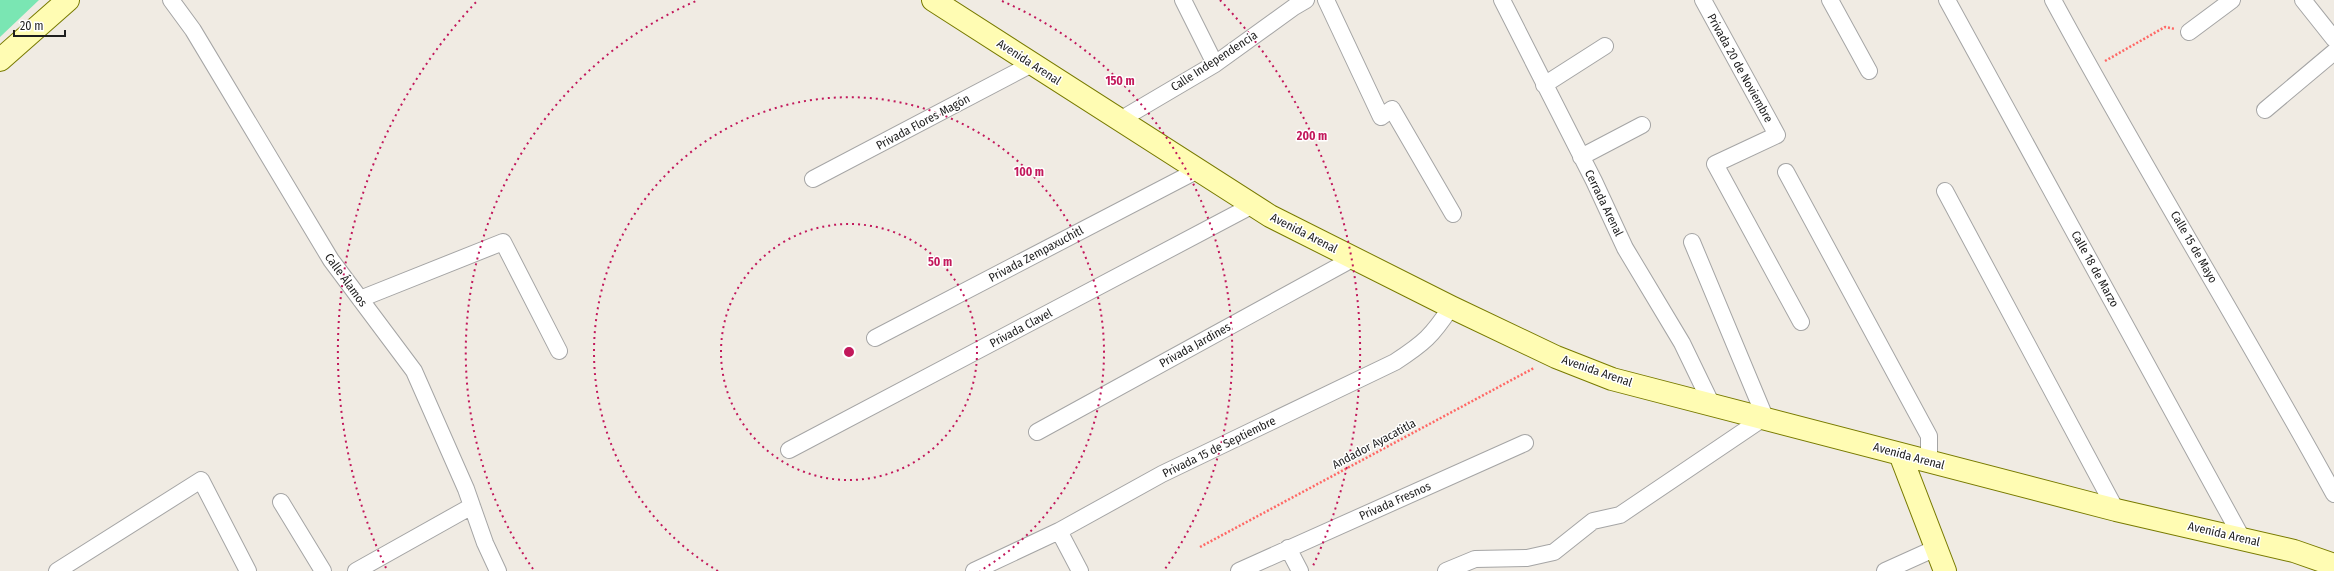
<svg xmlns="http://www.w3.org/2000/svg" width="2334" height="571" font-family="'Fira Sans Condensed',sans-serif">
<style>
.pitch{fill:#7ae6b3}
.lines{fill:none;stroke-linecap:round;stroke-linejoin:round}
.minor-casing{stroke:#a5a5a5;stroke-width:18}
.secondary-casing{stroke:#787a00;stroke-width:24}
.path{stroke:#ff6865;stroke-width:2.5;stroke-dasharray:2 2;stroke-linecap:butt}
.minor{stroke:#fff;stroke-width:16}
.secondary{stroke:#fffcb3;stroke-width:22}
.ring{fill:none;stroke:#c2185b;stroke-width:2;stroke-dasharray:2 4}
.labels{text-anchor:middle;dominant-baseline:central;stroke-width:3;stroke-linejoin:round;paint-order:stroke}
.street-label{font-size:12px;fill:#1e1e1e;stroke:#fff}
.centre{fill:#c2185b;stroke:#fff;stroke-width:2}
.ring-label{font-size:12px;text-anchor:middle;font-weight:bold;fill:#c2185b;stroke:#fff;stroke-width:3;stroke-linejoin:round;paint-order:stroke}
</style>
<rect width="100%" height="100%" fill="#f0ebe3"/>
<path class="pitch" d="M0 0H39L0 37Z"/>
<g class="lines">
<g class="minor-casing">
<path id="minor" d="M171 0 193 30 331 260 414 371 466 489 485 543 498 571
M1183 0 1215 64
M1326 0 1381 117 1392 109 1453 214
M1502 0 1594 181 1625 248 1682 343 1711 403
M1703 0 1777 135 1715 164 1801 322
M1830 0 1869 71
M1947 0 2242 538
M2053 0C2143 167 2243 328 2334 494
M2303 0 2334 39
M2189 32 2232 0
M1544 85 1605 46
M2265 110 2334 52
M1120 120 1215 64 1294 7 1306 0
M1581 157 1642 125
M1786 172 1929 436V462
M813 179 1032 64
M1945 191 2116 510
M360 299 503 242 559 351
M875 338 1198 170
M1037 432 1354 258
M789 450 1253 205
M281 502 323 571
M1059 531 1080 571
M1288 548 1300 571
M57 571 201 480 248 571
M356 571 472 506
M974 571 1059 531 1162 474 1395 362C1424 343 1432 336 1451 307
M1239 571 1525 443
M1446 571 1475 559 1527 558 1554 552 1593 521 1620 515 1765 417 1692 242
M1885 571 1936 548"/>
</g>
<g class="secondary-casing">
<path id="secondary" d="M933 0 1270 216 1451 307 1556 357 1612 379 2116 510 2294 551 2334 565
M0 60 68 0
M1900 454 1945 571"/>
</g>
<path class="path" d="M2105 61 2165 27 2175 29
M1200 547 1534 368"/>
<use href="#minor" class="minor"/>
<use href="#secondary" class="secondary"/>
</g>
<g class="ring">
<circle cx="849" cy="352" r="128"/>
<path d="M718 571A255 255 0 1 1 980 571"/>
<path d="M533 569A383 383 0 0 1 696 1M1002 1A383 383 0 0 1 1165 569"/>
<path d="M386 568A511 511 0 0 1 478 0M1220 0A511 511 0 0 1 1312 568"/>
</g>
<g class="labels">
<g class="street-label">
<text transform="translate(1214 61) rotate(-33)">Calle Independencia</text>
<text transform="translate(1029 62) rotate(33)">Avenida Arenal</text>
<text transform="translate(1740 68) rotate(61)">Privada 20 de Noviembre</text>
<text transform="translate(923 122) rotate(-28)">Privada Flores Magón</text>
<text transform="translate(1604 203) rotate(64)">Cerrada Arenal</text>
<text transform="translate(1304 233) rotate(27)">Avenida Arenal</text>
<text transform="translate(2194 247) rotate(60)">Calle 15 de Mayo</text>
<text transform="translate(1036 254) rotate(-28)">Privada Zempaxuchitl</text>
<text transform="translate(2095 269) rotate(61)">Calle 18 de Marzo</text>
<text transform="translate(346 280) rotate(54)">Calle Álamos</text>
<text transform="translate(1021 328) rotate(-28)">Privada Clavel</text>
<text transform="translate(1195 345) rotate(-29)">Privada Jardines</text>
<text transform="translate(1597 371) rotate(19)">Avenida Arenal</text>
<text transform="translate(1374 444) rotate(-28)">Andador Ayacatitla</text>
<text transform="translate(1219 447) rotate(-26)">Privada 15 de Septiembre</text>
<text transform="translate(1909 456) rotate(15)">Avenida Arenal</text>
<text transform="translate(1395 501) rotate(-24)">Privada Fresnos</text>
<text transform="translate(2224 534) rotate(13)">Avenida Arenal</text>
</g>
</g>
<circle cx="849" cy="352" r="6" class="centre"/>
<g class="ring-label">
<text x="1120" y="85">150 m</text>
<text x="1312" y="140">200 m</text>
<text x="1029" y="176">100 m</text>
<text x="940" y="266">50 m</text>
</g>
<path d="M14 30v6h51v-6" fill="none" stroke="#1e1e1e" stroke-width="2"/>
<text x="20" y="30" font-size="12" fill="#1e1e1e" stroke="#ffffff" stroke-width="3" paint-order="stroke">20 m</text>
</svg>
